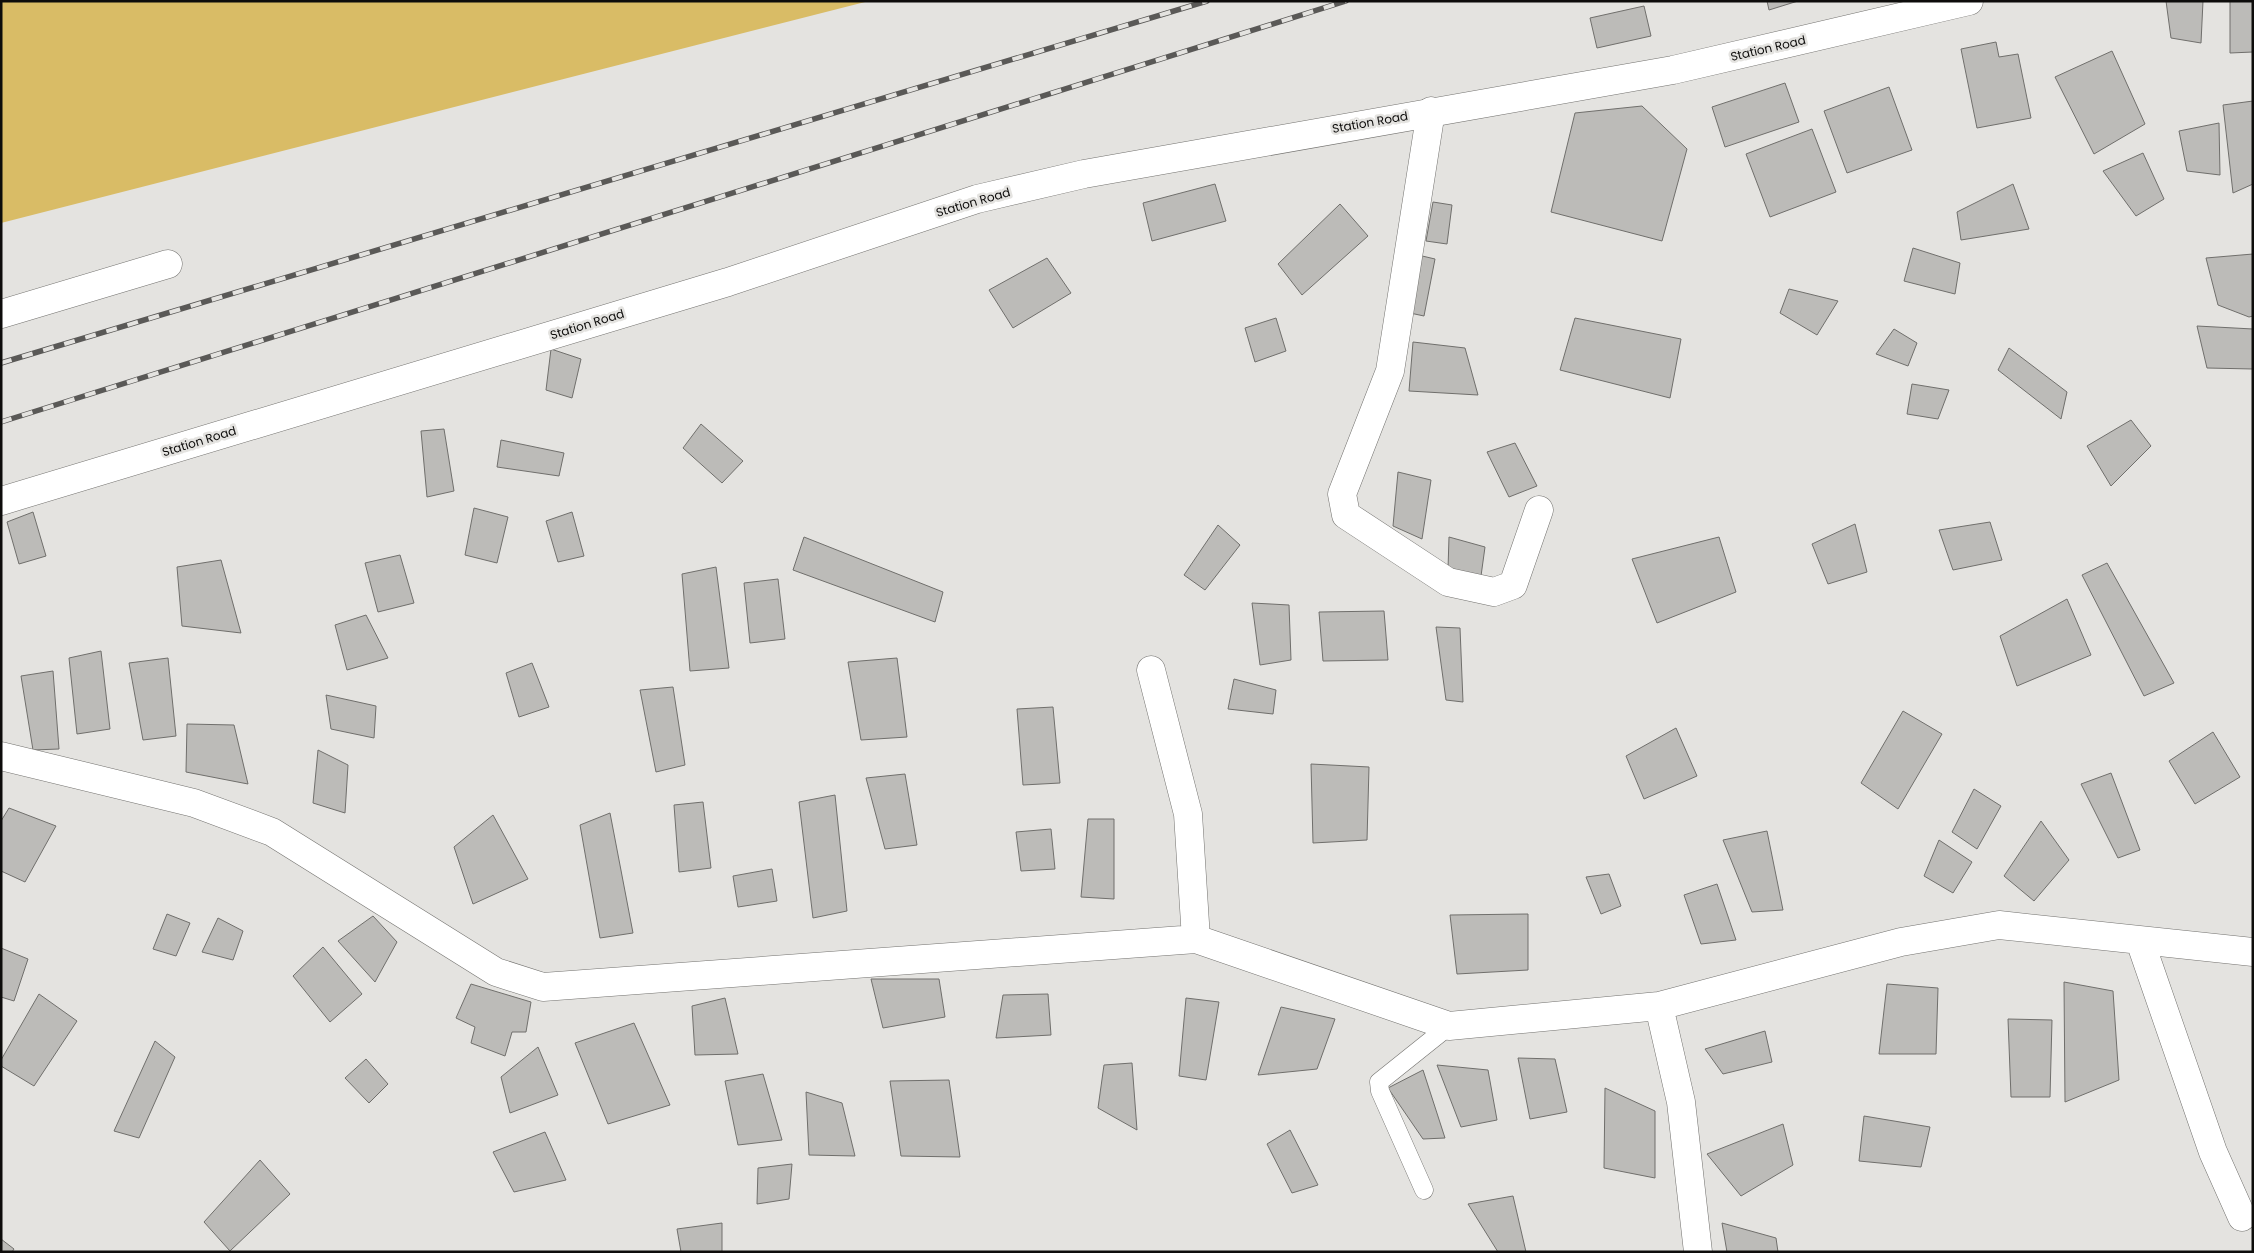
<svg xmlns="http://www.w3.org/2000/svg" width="2254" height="1253" font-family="Poppins,sans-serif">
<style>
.green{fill:#d9bc66}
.building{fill:#bcbbb8;stroke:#706f6c}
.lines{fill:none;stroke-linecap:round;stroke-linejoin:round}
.service-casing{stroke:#73726f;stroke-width:19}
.minor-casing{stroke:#73726f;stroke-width:29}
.tertiary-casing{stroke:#73726f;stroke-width:29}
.service{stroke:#fff;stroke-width:18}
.minor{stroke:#fff;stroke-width:28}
.tertiary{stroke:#fff;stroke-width:28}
.rail-casing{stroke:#5a5957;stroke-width:5.5}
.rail{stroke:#e4e3e0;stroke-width:4;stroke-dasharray:11;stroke-linecap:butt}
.labels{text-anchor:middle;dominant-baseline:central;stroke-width:5;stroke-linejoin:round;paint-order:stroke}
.street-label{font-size:12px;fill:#0d0c0b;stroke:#e4e3e0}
</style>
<rect width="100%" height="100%" fill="#e4e3e0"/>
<path class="green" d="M1 1H869L1 223Z"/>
<path class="building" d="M1767 1H1798L1769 10Z
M2166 1H2203L2201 43 2171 38Z
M2230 1H2253V52L2230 53Z
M1644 6 1651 36 1597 48 1590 18Z
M1996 42 1999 57 2018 54 2031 118 1977 128 1961 49Z
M2112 51 2145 124 2094 154 2055 77Z
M1785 83 1799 122 1725 147 1712 107Z
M1889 87 1912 150 1847 173 1824 111Z
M2253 101V184L2233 193 2223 105Z
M1642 106 1687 149 1662 241 1551 212 1575 113Z
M2219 123 2220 175 2187 171 2179 131Z
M1812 129 1836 192 1770 217 1746 154Z
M2143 153 2164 199 2136 216 2103 171Z
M1215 184 1226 221 1152 241 1143 203Z
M2013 184 2029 229 1961 240 1957 212Z
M1433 202 1452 205 1447 244 1426 241Z
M1340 204 1368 236 1302 295 1278 264Z
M1913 248 1960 263 1955 294 1904 281Z
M2253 254V316L2249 317 2218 305 2206 258Z
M1418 255 1435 259 1424 316 1410 313Z
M1047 258 1071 293 1013 328 989 290Z
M1789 289 1838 301 1817 335 1780 313Z
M1276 318 1286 351 1255 362 1245 328Z
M1575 318 1681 339 1670 398 1560 370Z
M2197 326 2253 329V369L2207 368Z
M1894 329 1917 343 1908 366 1876 354Z
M1413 342 1465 348 1478 395 1409 391Z
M2009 348 2067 392 2061 419 1998 370Z
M551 349 581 359 572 398 546 390Z
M1912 384 1949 390 1938 419 1907 414Z
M2131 420 2151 446 2111 486 2087 446Z
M701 424 743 461 722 483 683 448Z
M444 429 454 491 427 497 421 431Z
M501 440 564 453 559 476 497 467Z
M1515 443 1537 486 1509 497 1487 452Z
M1398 472 1431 480 1422 539 1393 526Z
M474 508 508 517 497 563 465 555Z
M33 512 46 556 19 564 7 522Z
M572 512 584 556 558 562 546 521Z
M1990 522 2002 560 1953 570 1939 530Z
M1855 524 1867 572 1828 584 1812 544Z
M1218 525 1240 545 1205 590 1184 575Z
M804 537 943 592 935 622 793 570Z
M1449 537 1485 547 1481 576 1448 569Z
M1719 537 1736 592 1657 623 1632 559Z
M400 555 414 603 378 612 365 563Z
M221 560 241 633 182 626 177 567Z
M2107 563 2174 683 2144 696 2082 575Z
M716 567 729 668 690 671 682 574Z
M778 579 785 639 750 643 744 583Z
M2067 599 2091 655 2017 686 2000 636Z
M1252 603 1289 605 1291 660 1260 665Z
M1384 611 1388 660 1323 661 1319 612Z
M366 615 388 658 347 670 335 625Z
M1436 627 1460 628 1463 702 1446 700Z
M101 651 110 729 77 734 69 658Z
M168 658 176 736 143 740 129 663Z
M897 658 907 737 861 740 848 662Z
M532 663 549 707 519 717 506 673Z
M53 671 59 749 33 750 21 676Z
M1234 679 1276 690 1273 714 1228 709Z
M673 687 685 765 656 772 640 690Z
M326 695 376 706 374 738 331 729Z
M1053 707 1060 783 1023 785 1017 709Z
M1903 711 1942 734 1898 809 1861 783Z
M187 724 234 725 248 784 186 772Z
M1676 728 1697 776 1644 799 1626 756Z
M2213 732 2240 777 2195 804 2169 761Z
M318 750 348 765 345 813 313 803Z
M1311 764 1369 767 1367 840 1313 843Z
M2111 773 2140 850 2118 858 2081 784Z
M905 774 917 845 885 849 866 778Z
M1974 789 2001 806 1977 849 1952 832Z
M835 795 847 911 813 918 799 802Z
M703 802 711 868 679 872 674 805Z
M9 808 56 826 25 882 1 871V821Z
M610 813 633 933 600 938 580 825Z
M493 815 528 879 473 904 454 847Z
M1088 819H1114V899L1081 897Z
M2041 821 2069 860 2034 901 2004 876Z
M1051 829 1055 869 1021 871 1016 832Z
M1767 831 1783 910 1752 912 1723 840Z
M1939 840 1972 862 1953 893 1924 876Z
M772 869 777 901 738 907 733 876Z
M1609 874 1621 906 1601 914 1586 877Z
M1717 884 1736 940 1701 944 1684 895Z
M167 914 190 923 176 956 153 949Z
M1528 914V970L1457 974 1450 915Z
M373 916 397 942 375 982 338 941Z
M218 918 243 931 233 960 202 952Z
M323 947 362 994 330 1022 293 976Z
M1 948 28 959 14 1001 1 997Z
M871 979H939L945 1017 883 1028Z
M2064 982 2113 991 2119 1080 2065 1102Z
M471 984 531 1002 526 1032H512L505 1056 471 1043 475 1027 456 1018Z
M1887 984 1938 988 1936 1054H1879Z
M39 994 77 1021 34 1086 1 1066V1060Z
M1048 994 1051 1035 996 1038 1003 995Z
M725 998 738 1054 695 1055 692 1006Z
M1186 998 1219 1002 1206 1080 1179 1076Z
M1281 1007 1335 1019 1317 1069 1258 1075Z
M2008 1019 2052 1020 2050 1097H2011Z
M634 1023 670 1105 608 1124 575 1043Z
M1765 1031 1772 1062 1723 1074 1705 1049Z
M155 1041 175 1057 139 1138 114 1131Z
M538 1047 558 1095 510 1113 501 1077Z
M1518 1058 1555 1059 1567 1112 1530 1119Z
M366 1059 388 1084 369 1103 345 1078Z
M1132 1063 1137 1130 1098 1108 1104 1065Z
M1437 1065 1488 1070 1497 1120 1461 1127Z
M1423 1070 1445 1138 1423 1139 1388 1088Z
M763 1074 782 1140 738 1145 725 1081Z
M949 1080 960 1157 901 1156 890 1081Z
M1605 1088 1655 1111V1178L1604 1168Z
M806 1092 842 1103 855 1156 809 1155Z
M1864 1116 1930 1127 1921 1167 1859 1161Z
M1783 1124 1793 1165 1741 1196 1707 1154Z
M1290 1130 1318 1185 1292 1193 1267 1144Z
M545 1132 566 1180 514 1192 493 1152Z
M260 1160 290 1194 230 1251 204 1222Z
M792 1164 789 1199 757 1204 758 1168Z
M1513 1196 1526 1252H1498L1468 1204Z
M722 1223V1252H681L677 1229Z
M1722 1223 1776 1238 1778 1252H1727Z
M1 1239 14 1249 12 1252H1Z"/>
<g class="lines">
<g class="service-casing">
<path id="service" d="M1424 1190 1380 1091 1379 1082 1449 1026"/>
</g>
<g class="minor-casing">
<path id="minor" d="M1431 111 1390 371 1342 494 1346 515 1448 582 1494 592 1513 585 1539 510
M1 314 168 264
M1151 670 1188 814 1196 939
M1 756 194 803 272 832 496 972 543 987 1196 939 1449 1026 1659 1006 1901 942 1999 925 2253 952
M2140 941 2213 1152 2242 1217
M1659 1006 1681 1102 1698 1252"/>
</g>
<g class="tertiary-casing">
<path id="tertiary" d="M1 501 728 282 977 199 1084 174 1673 70 1969 1"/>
</g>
<use href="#service" class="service"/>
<use href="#minor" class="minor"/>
<use href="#tertiary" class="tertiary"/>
<g class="rail-casing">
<path id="rail" d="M1 363 1207 1
M1 422 1346 1"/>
</g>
<use href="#rail" class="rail"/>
</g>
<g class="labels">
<g class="street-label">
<text transform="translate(1768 48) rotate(-13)">Station Road</text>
<text transform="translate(1370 122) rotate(-10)">Station Road</text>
<text transform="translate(973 202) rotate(-16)">Station Road</text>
<text transform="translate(587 324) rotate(-17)">Station Road</text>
<text transform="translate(199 441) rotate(-17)">Station Road</text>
</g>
</g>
<rect width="2254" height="1253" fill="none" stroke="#0d0c0b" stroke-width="5"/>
</svg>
